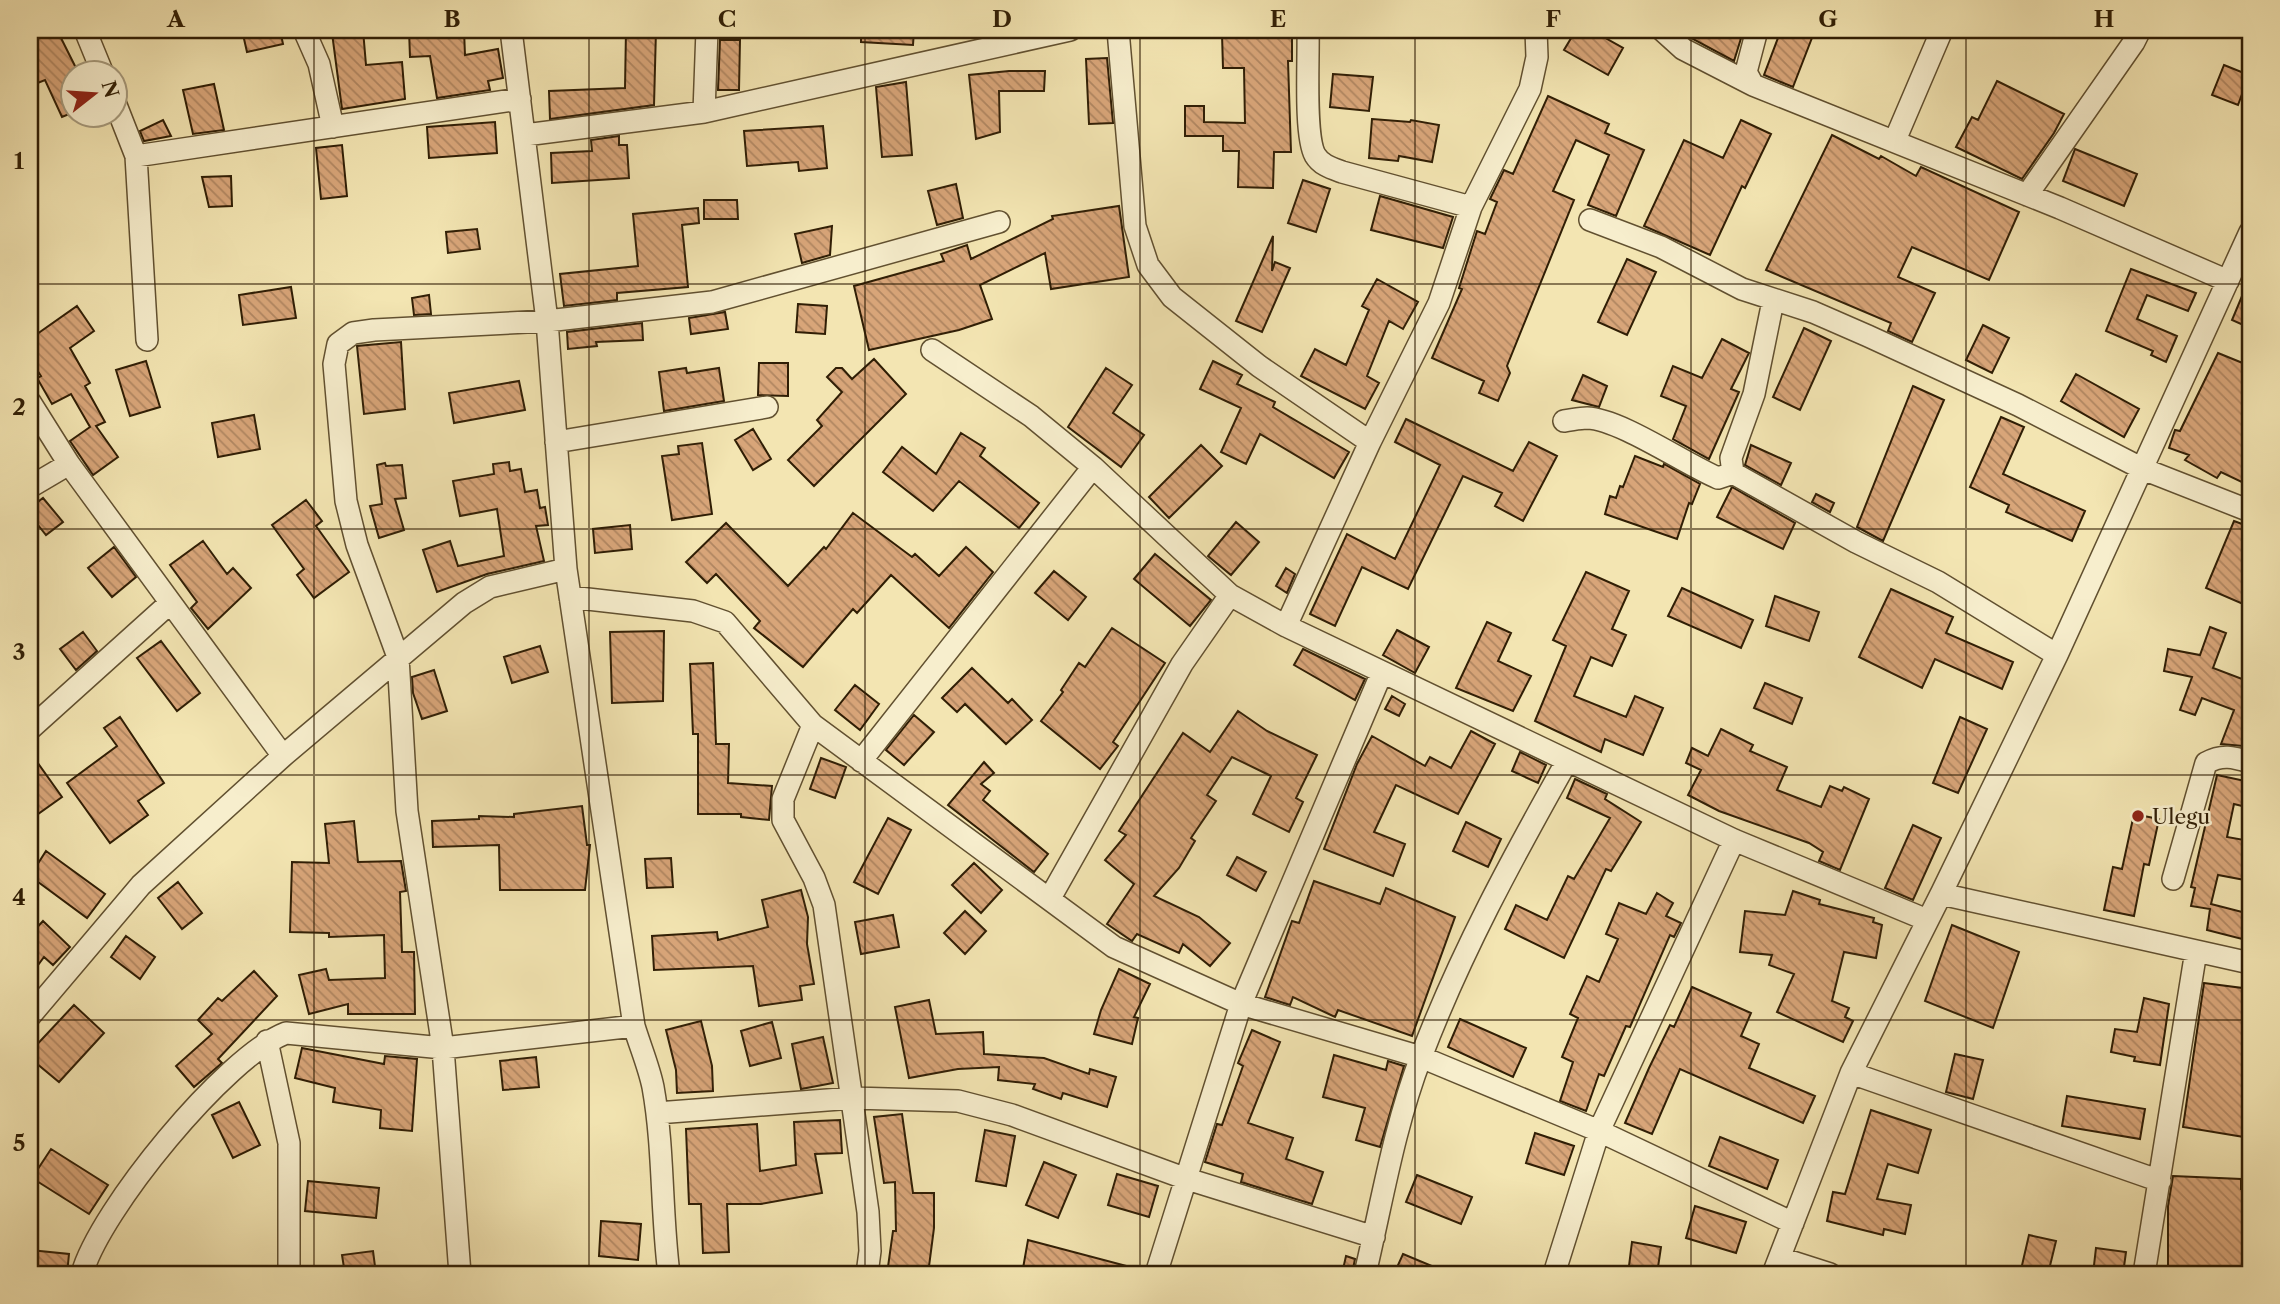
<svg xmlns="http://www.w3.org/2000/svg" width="2280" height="1304" font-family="'Libre Caslon Text',serif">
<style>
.building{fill:url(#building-back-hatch);stroke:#301e05;stroke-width:2}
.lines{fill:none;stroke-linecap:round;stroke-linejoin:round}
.minor-casing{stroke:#615030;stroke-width:24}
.minor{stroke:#f7eecd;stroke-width:21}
.grid{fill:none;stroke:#301e05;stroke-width:2;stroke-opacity:0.55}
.poi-dot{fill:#8f2418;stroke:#f7eecd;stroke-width:2.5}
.labels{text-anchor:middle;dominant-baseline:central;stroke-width:5;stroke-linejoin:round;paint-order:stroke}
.poi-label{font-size:21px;fill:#301e05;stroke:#f7eecd;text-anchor:start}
.neatline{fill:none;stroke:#301e05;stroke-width:2.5}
.grid-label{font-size:23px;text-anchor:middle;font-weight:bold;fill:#301e05}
</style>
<defs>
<pattern id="building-back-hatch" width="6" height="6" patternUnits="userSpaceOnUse" patternTransform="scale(1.75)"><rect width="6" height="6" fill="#d8a579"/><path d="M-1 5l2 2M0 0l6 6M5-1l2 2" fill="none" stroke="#b08661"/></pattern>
</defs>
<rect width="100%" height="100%" fill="#f3e5b2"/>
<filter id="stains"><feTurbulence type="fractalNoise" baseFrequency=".00286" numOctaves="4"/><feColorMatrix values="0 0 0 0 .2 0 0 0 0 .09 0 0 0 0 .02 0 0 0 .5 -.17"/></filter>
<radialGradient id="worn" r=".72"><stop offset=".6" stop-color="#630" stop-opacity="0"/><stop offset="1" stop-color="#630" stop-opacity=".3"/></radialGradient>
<path class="building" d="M30 30H57L76 68 74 112 62 117 45 80 30 86Z
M242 30H280L283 44 247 52Z
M363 30 366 65 402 62 405 99 342 109 332 33Z
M409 30H464L465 55 498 49 503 78 488 81 490 90 437 98 430 56 410 57Z
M626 30H656L654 105 550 119 549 91 625 88Z
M861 30H914L913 45 861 42Z
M1576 30H1591L1623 48 1608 75 1564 50Z
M1681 30H1730L1742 35 1734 61 1691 38Z
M1781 30H1815L1793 87 1764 75Z
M1285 33V38H1292V61H1288L1291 152H1274L1273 188 1238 187 1239 151H1223V136H1185V106H1204V122L1245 123 1244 68H1223L1222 34Z
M720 40H740L739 90H718Z
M1107 58 1113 123 1089 124 1086 59Z
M2224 65 2249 75 2238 105 2212 95Z
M1009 71H1045L1044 91H999L1000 132 976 139 969 75Z
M1333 74 1373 77 1369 111 1330 107Z
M1997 81 2064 114 2054 133 2022 179 1956 147 1972 117 1978 120Z
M906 82 912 155 882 157 876 87Z
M214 84 224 130 193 134 183 90Z
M1548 96 1609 124 1605 133 1644 150 1616 216 1588 205 1609 155 1576 140 1553 191 1574 200 1507 366 1510 373 1498 401 1479 393 1484 381 1432 358 1462 289 1459 288 1477 231 1485 234 1497 202 1490 199 1504 170 1513 174Z
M1372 119 1410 122 1411 120 1439 125 1432 162 1399 156 1398 161 1369 158Z
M163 120 171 136 144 141 140 131Z
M1741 120 1771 134 1745 188 1742 186 1710 255 1644 226 1684 140 1723 158Z
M495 122 497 153 429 158 427 127Z
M823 126 827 168 799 171 798 162 747 166 744 131Z
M1832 135 1879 159 1881 156 1916 176 1921 167 2019 212 1989 280 1912 247 1898 277 1935 293 1912 342 1888 331 1891 323 1766 270Z
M619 136V145H627L629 178 552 183 551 153 592 151 591 140Z
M342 145 347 196 321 199 316 148Z
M2075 149 2137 174 2124 206 2063 181Z
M231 176 232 206 209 207 202 177Z
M1303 180 1330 189 1316 232 1288 223Z
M956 184 963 218 937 225 928 191Z
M1380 196 1453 217 1443 248 1371 230Z
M704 200H737L738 219H704Z
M1119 206 1129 277 1051 289 1045 253 980 285 992 319 959 330 869 350 854 286 944 261 941 254 967 245 971 259 1053 219 1052 216Z
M698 208 699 223 682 225 688 287 617 293V300L564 306 560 274 638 266 633 214Z
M832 226 830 255 802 263 795 234Z
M477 229 480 249 448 253 446 232Z
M1273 236 1272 271 1275 262 1290 268 1262 332 1236 321Z
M1627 259 1656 272 1627 335 1598 322Z
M2131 269 2196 293 2188 311 2147 295 2137 319 2177 336 2166 362 2151 355 2153 351 2106 331Z
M2250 277V328L2232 320Z
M1377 279 1418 302 1403 329 1389 321 1367 376 1379 383 1365 409 1301 376 1315 349 1346 365 1369 310 1362 306Z
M291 287 296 318 243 325 239 295Z
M429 295 431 314 414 315 412 298Z
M798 304 827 306 825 334 796 332Z
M77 306 94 331 70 348 90 383 85 386 105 422 96 426 118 457 93 475 70 441 90 427 71 394 52 404 37 378 41 376 30 359V339Z
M725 312 728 329 691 334 689 318Z
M642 323 643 340 596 342 597 346 568 349 567 332Z
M1983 325 2009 338 1992 373 1966 360Z
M1804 328 1831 341 1800 410 1773 397Z
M1722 339 1749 353 1731 389 1739 392 1709 459 1673 439 1686 406 1661 396 1673 366 1702 378Z
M401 342 405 409 364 414 357 346Z
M2218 353 2250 366V486L2221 472 2217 478 2185 460 2189 455 2169 448 2175 430 2180 431Z
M874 359 906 394 814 486 788 460 822 426 817 420 842 392 827 377 836 368H842L852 379Z
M146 361 160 407 130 416 116 370Z
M1213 361 1242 375 1237 384 1275 402 1273 407 1349 452 1334 478 1260 434 1246 464 1221 452 1241 408 1200 389Z
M759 363H788V396L758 395Z
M686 368 687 373 719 368 724 401 664 411 659 372Z
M1106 368 1132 385 1113 413 1144 435 1121 467 1068 427Z
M2076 374 2139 409 2124 437 2061 401Z
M1583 375 1607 386 1599 407 1572 400Z
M519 381 525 410 454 423 449 393Z
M1913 386 1944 400 1883 541 1857 527Z
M254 415 260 449 218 457 212 423Z
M2001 417 2024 427 2003 474 2085 511 2072 541 2006 512 2009 505 1970 487Z
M1406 419 1513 471 1529 442 1557 456 1523 521 1495 506 1502 493 1463 476 1408 589 1362 567 1335 626 1310 614 1347 534 1395 559 1440 465 1395 442Z
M753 429 771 459 753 470 735 440Z
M961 433 985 448 980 456 1039 503 1019 528 959 481 933 511 883 472 902 447 936 474Z
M702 443 712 514 672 520 662 456 679 454 678 446Z
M1201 445 1222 466 1169 518 1149 497Z
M1751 445 1791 463 1781 485 1745 465Z
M1635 456 1663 467 1664 464 1700 484 1692 504 1689 503 1677 539 1605 514 1610 496 1616 498 1620 486 1623 487Z
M509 462 510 471 521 469 525 492 537 490 540 508 545 507 548 525 536 526 544 561 487 574 437 592 423 550 450 541 458 566 504 556 497 509 460 516 453 481 494 474 493 464Z
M385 463 386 466 402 465 406 498 395 499 404 530 379 538 370 506 382 504 377 465Z
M1732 487 1795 523 1783 549 1717 517Z
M1816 494 1834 503 1830 512 1812 502Z
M43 498 63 522 46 535 30 515V508Z
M306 500 322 521 316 526 349 572 314 598 297 575 304 569 272 525Z
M853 513 912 557 915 554 939 576 966 547 993 572 949 628 891 575 857 613 853 609 803 667 754 628 760 621 716 574 707 583 686 562 726 523 788 586 824 547 826 549Z
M2234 521 2250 527V607L2206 588Z
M1236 522 1259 542 1231 575 1208 556Z
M630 525 632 549 595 553 593 529Z
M203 541 227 574 233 568 251 588 208 629 191 608 197 602 170 565Z
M114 547 136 577 112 597 88 568Z
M1155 554 1211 600 1190 626 1134 579Z
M1286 568 1295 574 1287 593 1276 586Z
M1054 571 1086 597 1068 620 1035 593Z
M1586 572 1629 591 1612 629 1626 635 1612 666 1591 657 1574 696 1626 717 1635 696 1663 708 1643 755 1605 739 1601 752 1535 721 1566 646 1553 640Z
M1682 588 1753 620 1741 648 1668 616Z
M1891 589 1953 617 1946 633 2013 662 2002 689 1935 659 1922 688 1859 657Z
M1775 596 1819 612 1809 641 1766 626Z
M1487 622 1511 633 1498 661 1531 676 1513 711 1456 688Z
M2210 627 2226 633 2213 668 2250 682V727L2243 746 2221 744 2234 710 2202 698 2195 715 2180 710 2192 677 2164 671 2168 649 2200 655Z
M1112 628 1165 663 1113 742 1118 746 1100 769 1041 721 1063 692 1061 690 1079 663 1085 667Z
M1397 630 1429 647 1415 673 1383 655Z
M664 631 663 701 612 703 610 632Z
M83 632 97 651 76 670 60 649Z
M161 641 200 693 177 711 137 658Z
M540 646 548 672 512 683 504 657Z
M1303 649 1365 679 1355 700 1294 665Z
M713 663 716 744H729L728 783 772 786 769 820 741 817V814H698V734H693L690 664Z
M972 668 1008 703 1012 699 1032 720 1006 744 965 704 957 712 942 698Z
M434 670 447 711 422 719 413 693 412 677Z
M1765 683 1802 698 1792 724 1754 708Z
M855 685 879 704 860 730 835 710Z
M1392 696 1405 704 1399 716 1385 709Z
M1238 711 1267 731 1317 755 1296 798 1303 802 1289 832 1253 814 1271 776 1232 757 1207 795 1216 801 1191 838 1195 841 1179 868 1154 896 1199 917 1230 943 1210 966 1183 944 1179 953 1137 934 1132 941 1107 924 1134 884 1105 860 1126 835 1119 831 1183 733 1210 752Z
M914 715 934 732 904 765 886 750Z
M120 717 164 783 138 801 148 815 110 843 67 783 117 746 104 728Z
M1960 717 1987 729 1958 793 1933 783Z
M1721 729 1753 745 1750 751 1787 767 1777 790 1821 807 1830 786 1842 791 1844 787 1869 799 1840 870 1819 861 1823 852 1809 843 1719 811 1688 795 1701 770 1686 763 1692 748 1708 756Z
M1471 731 1495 744 1458 814 1396 785 1374 832 1405 844 1393 876 1324 849 1357 764 1372 736 1425 766 1430 757 1451 768Z
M30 752 62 797 38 814 30 803Z
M1520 752 1546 765 1538 783 1512 771Z
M821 758 846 767 835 798 810 789Z
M984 762 994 773 981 784 990 791 983 800 1048 854 1034 872 948 805Z
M2217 775 2250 782V808L2234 804 2227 837 2250 841V881L2218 875 2211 904 2250 914V941L2207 930 2210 909 2191 906 2195 888 2191 887Z
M1575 779 1607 794 1605 799 1641 822 1611 871 1606 869 1564 958 1505 929 1516 905 1547 920 1568 876 1574 879 1610 818 1567 798Z
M582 806 587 845H590L585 890H500L499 845 433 847 432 821 479 819V816L514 817V814Z
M2134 814 2159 819 2149 865 2144 864 2134 916 2104 910 2113 867 2122 869Z
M888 818 911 830 878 894 854 882Z
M354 821 358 862 401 861 406 891 400 892 402 952H414L415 1014H348V1004L309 1014 299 975 326 969 329 980 385 978 384 935 329 937V933L290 932 292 862 329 863 325 824Z
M1466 822 1501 839 1488 867 1453 851Z
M1913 825 1941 838 1913 900 1885 888Z
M46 851 105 894 87 918 30 876Z
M1237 857 1266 872 1256 891 1227 875Z
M671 858 673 887 647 888 645 859Z
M974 863 1002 890 981 913 952 885Z
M1314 881 1380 904 1386 888 1455 917 1412 1036 1338 1010 1335 1017 1293 997 1290 1005 1265 997 1292 921 1299 923Z
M178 882 202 913 182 929 158 898Z
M801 890 808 917 807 944 814 984 800 986 802 1000 759 1006 753 966 654 970 652 936 717 932 718 940 768 927 762 900Z
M1793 891 1820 900 1819 904 1874 918 1873 922 1882 925 1876 958 1844 952 1832 1001 1849 1008 1845 1017 1853 1021 1843 1042 1777 1012 1794 974 1769 965 1772 955 1740 952 1745 911 1785 915Z
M1657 893 1673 903 1666 916 1681 923 1674 937 1670 935 1630 1027 1626 1026 1604 1076 1599 1074 1586 1111 1560 1101 1573 1062 1562 1057 1578 1018 1570 1014 1587 976 1599 982 1618 939 1606 934 1619 903 1646 914Z
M965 911 986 931 965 954 944 933Z
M893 915 899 947 861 954 855 922Z
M43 921 70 947 53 965 44 957 30 976V935Z
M1952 925 2019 952 1993 1028 1925 1001Z
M126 936 155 957 140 979 111 957Z
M1119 969 1150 984 1134 1017 1138 1018 1132 1044 1094 1034 1101 1010Z
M254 971 277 996 218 1059 222 1063 194 1087 176 1066 212 1034 198 1020 218 998 222 1001Z
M2204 983 2250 989V1138L2183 1127Z
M1692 987 1751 1013 1741 1036 1759 1044 1749 1068 1815 1096 1803 1123 1680 1069 1652 1134 1625 1123 1649 1068 1670 1025 1674 1027Z
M2144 998 2169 1004 2160 1065 2134 1061 2135 1057 2111 1052 2115 1029 2137 1032Z
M929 1000 936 1034 983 1032 984 1054 1044 1058 1089 1074 1090 1069 1116 1077 1107 1107 1063 1093 1061 1099 1033 1089 1035 1084 998 1080 999 1067 958 1069 909 1078 895 1007Z
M74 1005 104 1033 59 1082 30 1058V1052Z
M1460 1019 1526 1048 1513 1077 1448 1047Z
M701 1021 712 1066 713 1091 677 1093 676 1070 666 1030Z
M772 1022 781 1058 750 1066 741 1031Z
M1252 1030 1280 1042 1248 1123 1293 1138 1286 1159 1323 1172 1312 1204 1241 1182 1243 1174 1205 1162 1217 1124 1222 1125 1243 1066 1238 1063Z
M823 1037 833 1083 801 1089 792 1044Z
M302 1048 384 1064 385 1056 417 1059 412 1131 380 1128 381 1110 333 1102 335 1088 295 1078Z
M1955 1054 1983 1060 1973 1099 1946 1092Z
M1334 1055 1386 1070 1388 1061 1404 1066 1380 1147 1356 1140 1365 1108 1323 1097Z
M536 1057 539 1087 503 1090 500 1061Z
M2067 1096 2145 1109 2140 1139 2062 1126Z
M239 1102 260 1145 233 1158 212 1115Z
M1871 1110 1931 1130 1918 1173 1888 1164 1877 1199 1911 1205 1905 1234 1884 1229 1883 1235 1827 1221 1833 1192 1845 1194Z
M902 1114 913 1193H934V1228L928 1274H887L893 1231H896L895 1182 884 1183 874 1117Z
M840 1120 842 1153 815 1154 822 1193 761 1204H727L729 1252 703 1253 701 1204H689L686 1129 757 1124 760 1171 796 1165 794 1122Z
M985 1130 1015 1136 1006 1186 976 1181Z
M1535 1133 1574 1146 1564 1175 1526 1163Z
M1720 1137 1778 1160 1767 1189 1709 1166Z
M51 1149 108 1185 89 1214 32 1178Z
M1044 1162 1076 1175 1058 1218 1026 1205Z
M1117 1174 1158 1186 1149 1217 1108 1205Z
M1417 1175 1472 1197 1461 1224 1406 1202Z
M2173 1176 2241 1179V1189H2250V1274H2168V1206Z
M308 1181 379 1188 376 1218 305 1211Z
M1695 1206 1746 1222 1736 1253 1686 1238Z
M601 1221 641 1224 638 1260 599 1256Z
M2029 1235 2056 1241 2048 1274H2020Z
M1028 1240 1138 1269V1274H1022Z
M1632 1242 1661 1247 1657 1274H1628Z
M2096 1248 2126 1252 2123 1274H2093Z
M30 1250 69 1254 67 1274H30Z
M373 1251 376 1274H345L342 1255Z
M1403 1254 1451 1274H1394Z
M1346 1256 1355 1259 1352 1274H1342Z"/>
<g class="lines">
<g class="minor-casing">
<path id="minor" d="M85 30 103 74
M304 30 319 64 333 127
M511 30 547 321 566 569 634 1026C640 1046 649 1067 653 1087 664 1148 661 1212 669 1274
M1118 30 1135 226 1148 265 1172 297 1259 366 1370 442
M1308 30C1309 56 1304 135 1315 155 1321 165 1331 168 1342 172L1471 207
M1662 30 1683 49 1753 85
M1757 30 1746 72 1753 85 2060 208 2228 281
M116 105 136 156 147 340
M704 112 707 30
M525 135 704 112 1070 30
M1895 140 1942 30
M136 156 520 99
M2027 195 2134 42 2140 30
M1590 220 1661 247 1742 289 1813 312 1868 336 2018 405 2143 469 2250 511
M1773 301 1754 394 1731 458 1733 473 1856 542 1938 582 2057 655
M932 350 1031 416 1093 467 1230 595 1286 626 1734 840 1927 920
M30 402 69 464 283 756 141 885 30 1016
M1564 421C1572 420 1580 418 1587 418 1620 419 1683 463 1718 478L1733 473
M556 442 767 407
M30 487 69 464
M570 597 693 611 725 622 813 725 1114 947 1241 1004 1421 1057 1599 1131 1793 1223
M1286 626 1370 442 1439 303 1471 207 1530 89 1537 57 1536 30
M813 725 783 799V820L814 878 824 905 868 1212 870 1251 867 1274
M30 729 170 603
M283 756 464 603 490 587 566 569
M861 761 1093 467
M2173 879 2206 763C2222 754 2233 757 2250 762
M1941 894 2057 655 2250 232
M1050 898 1182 664 1230 595
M267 1041 289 1143V1274
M1851 1073 2160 1181
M657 1113 853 1098 958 1101 1012 1115 1184 1178 1374 1237
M1780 1258 1830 1274
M82 1274C99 1211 226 1056 286 1033L443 1048 634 1026
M460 1274 443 1048 407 811 398 657 357 545 346 501 334 364 338 344 353 333 374 330 547 321 712 302 999 222
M1156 1274 1241 1004 1382 672
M1365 1274C1382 1202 1394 1127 1421 1057 1460 954 1513 857 1567 761
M1554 1274 1599 1131 1734 840
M1773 1274 1851 1073 1941 894 2250 963
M2144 1274 2196 951"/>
</g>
<use href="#minor" class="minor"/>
</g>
<path class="grid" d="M314 30V1274M589 30V1274M865 30V1274M1140 30V1274M1415 30V1274M1691 30V1274M1966 30V1274M30 284H2250M30 529H2250M30 775H2250M30 1020H2250"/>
<circle class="poi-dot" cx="2138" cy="816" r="7"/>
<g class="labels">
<g class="poi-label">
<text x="2152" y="816">Ulegu</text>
</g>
</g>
<rect width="2280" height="1304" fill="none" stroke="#f3e5b2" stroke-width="77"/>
<g transform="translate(94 94) rotate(73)"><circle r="33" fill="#f7eecd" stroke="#a79b7d" stroke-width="2"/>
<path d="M0-5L12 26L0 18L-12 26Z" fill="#8f2418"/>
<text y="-10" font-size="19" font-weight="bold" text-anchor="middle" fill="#301e05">N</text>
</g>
<rect x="38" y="38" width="2204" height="1228" class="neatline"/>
<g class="grid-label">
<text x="176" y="27">A</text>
<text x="452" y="27">B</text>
<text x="727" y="27">C</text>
<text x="1002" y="27">D</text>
<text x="1278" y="27">E</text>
<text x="1553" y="27">F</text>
<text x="1828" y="27">G</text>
<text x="2104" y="27">H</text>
<text x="19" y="169">1</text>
<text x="19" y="415">2</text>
<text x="19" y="660">3</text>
<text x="19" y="905">4</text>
<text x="19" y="1151">5</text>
</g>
<rect width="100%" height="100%" filter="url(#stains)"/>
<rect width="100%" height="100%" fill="url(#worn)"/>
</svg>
